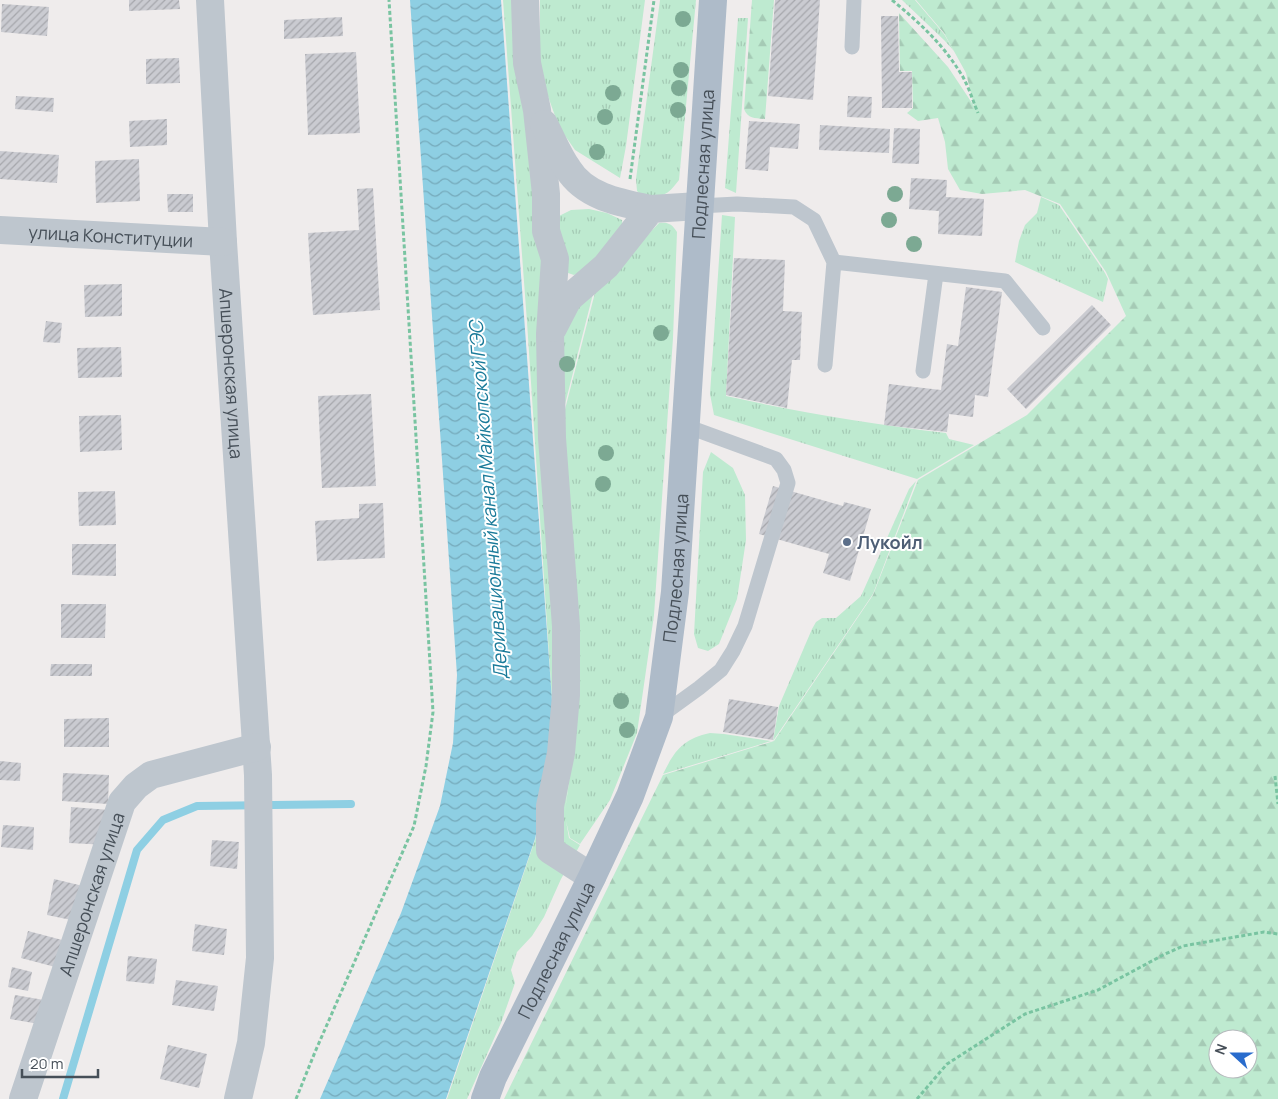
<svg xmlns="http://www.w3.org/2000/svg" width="1278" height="1099" font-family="Manrope,sans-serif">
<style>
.grass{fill:url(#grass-tufts)}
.forest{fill:url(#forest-firs);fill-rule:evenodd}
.water{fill:url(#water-waves)}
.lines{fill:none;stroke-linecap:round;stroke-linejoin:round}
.stream{stroke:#8ecfe3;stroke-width:8}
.building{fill:url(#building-hatch)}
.path{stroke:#79c4a1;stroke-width:3;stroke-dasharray:4 2.5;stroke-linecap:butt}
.service{stroke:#bec6ce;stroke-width:15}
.minor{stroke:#bec6ce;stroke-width:28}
.primary{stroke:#aebbc9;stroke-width:28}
.tree{fill:#7ca993}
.service-dot{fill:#5c6f8a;stroke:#fff;stroke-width:2}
.labels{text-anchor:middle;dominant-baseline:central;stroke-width:4;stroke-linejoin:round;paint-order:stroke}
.street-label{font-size:18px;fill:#464f58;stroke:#fff}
.service-label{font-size:18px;font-weight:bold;fill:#4e5e75;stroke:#fff;text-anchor:start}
.water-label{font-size:19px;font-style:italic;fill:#197a99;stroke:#fff}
</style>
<defs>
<pattern id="grass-tufts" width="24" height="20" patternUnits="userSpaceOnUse" patternTransform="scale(1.25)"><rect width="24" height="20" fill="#beead0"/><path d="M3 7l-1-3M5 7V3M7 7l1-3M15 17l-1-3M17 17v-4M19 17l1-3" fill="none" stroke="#a5cab5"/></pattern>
<pattern id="forest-firs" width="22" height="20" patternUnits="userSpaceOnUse" patternTransform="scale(1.25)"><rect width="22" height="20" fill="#beead0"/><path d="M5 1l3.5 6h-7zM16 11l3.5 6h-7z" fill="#a5cab5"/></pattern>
<pattern id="water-waves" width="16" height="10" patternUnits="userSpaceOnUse" patternTransform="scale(1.25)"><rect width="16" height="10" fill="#8ecfe3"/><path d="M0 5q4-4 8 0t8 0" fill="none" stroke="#76aabb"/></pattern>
<pattern id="building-hatch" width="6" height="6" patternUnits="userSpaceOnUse" patternTransform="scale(1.25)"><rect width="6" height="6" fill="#cacbd1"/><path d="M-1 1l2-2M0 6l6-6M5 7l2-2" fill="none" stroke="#a6a7ac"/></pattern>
</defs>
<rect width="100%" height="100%" fill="#efecec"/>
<path class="grass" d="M503 0H517L546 269 545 312 596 282 561 420 572 752 565 811 573 752 562 421 598 281 639 244 659 223C668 222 672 224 677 232L673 338 654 615 637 733 610 800 580 844 570 838 566 821 569 838 580 845 561 879 544 917 532 936 517 952 511 970 515 983 501 1023 467 1099H447L535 840 548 785 553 715 527 322Z
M540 0H645L626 146 620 178 575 150 559 127 540 74Z
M660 0H696L679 180C667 196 663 197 643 197L637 191 636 179Z
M902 0H915L944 34 954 51 944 40Z
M738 18H748L736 193 725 188Z
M1041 197 1059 205 1105 273 1108 279 1103 302 1015 262 1019 241 1025 225 1037 213Z
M589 209 607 213 622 220 623 234 594 265 574 275 568 273 564 254 556 246 559 216 571 210Z
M722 215 735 217 726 396C798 412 872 424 946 433L949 439 974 445 917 479 714 415 710 394Z
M711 452 733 468 745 495 746 540 737 599 719 644 708 651 698 648 694 634 703 472Z
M916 481 873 594 773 741 779 706 812 629 816 622 822 618H836L861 596 909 489Z
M710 733 724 734 771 741 663 774C675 750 683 739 710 733Z"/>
<path class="forest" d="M752 0H774L765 119C755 118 748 119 744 109Z
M916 0H1278V1099H504L663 775 774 741 873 595 918 480 1027 415 1126 316 1106 272 1060 204 1025 190 982 194 960 190 948 169 945 142 938 118 918 121 907 113 913 108 912 71H900L899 13 948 67 974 106 966 73 944 33ZM1218 1039H1248V1069H1218Z"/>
<path class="water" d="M410 0H501L553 714 547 784 535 839 446 1099H320L401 913 440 806 453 743 457 675Z"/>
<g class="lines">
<path class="stream" d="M63 1099 137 850 163 820 197 806 351 804"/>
</g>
<path class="building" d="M129 0H179L180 9 129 11Z
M775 0H820L813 100 768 96Z
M2 4 49 7 47 36 1 32Z
M881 16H898L899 72H912V108H882Z
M342 17 343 36 284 39V20Z
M356 52 360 133 308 135 305 54Z
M179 58 180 83 146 84V59Z
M16 96 54 98 53 112 15 109Z
M848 96 872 97 871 118 847 117Z
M167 119V145L130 147 129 121Z
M749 121 800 124 798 149 770 147 768 171 745 169Z
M820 125 890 129 889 153 819 150Z
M894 128 920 129 919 164 892 163Z
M0 151 59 155 57 183 0 179Z
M139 159 140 201 96 203 95 161Z
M911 178 947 180 946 197 984 199 982 236 938 234 939 211 909 209Z
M373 188 380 310 313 315 308 233 359 230 357 189Z
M167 194H193V212H168Z
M734 258 785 260 783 311 802 312 800 360H792L787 408 726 395Z
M122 284V316L85 317 84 285Z
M966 287 1002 292 988 397 975 395 973 417 949 414 947 432 884 425 889 384 941 390 947 344 958 346Z
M1092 305 1111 325 1026 409 1007 389Z
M46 321 62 323 60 343 43 342Z
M121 347 122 377 78 378 77 348Z
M371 394 376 486 322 488 318 396Z
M121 415 122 450 80 452 79 416Z
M773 486 843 506 844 502 871 509 850 581 823 573 829 554 759 534Z
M115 491 116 525 79 526 78 492Z
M383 503 385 558 317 561 315 521 359 518V504Z
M72 544H116V576L72 575Z
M61 604H106L105 638H61Z
M51 664H92V676H50Z
M729 699 778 707 773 740 723 732Z
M109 718V747H64V719Z
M0 761 21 763 20 781 0 780Z
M63 773 109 775 108 804 62 801Z
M71 807 110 810 108 845 69 843Z
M3 825 34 827 33 850 1 847Z
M212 840 239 842 237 869 210 866Z
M54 879 83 886 76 921 47 915Z
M195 924 227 929 224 955 192 951Z
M28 931 66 941 59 968 21 958Z
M128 956 157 959 154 984 126 981Z
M12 967 32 972 28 991 8 987Z
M176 980 218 986 214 1011 172 1005Z
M15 995 44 1000 39 1024 10 1019Z
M168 1045 207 1054 199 1088 160 1079Z"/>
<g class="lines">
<path class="path" d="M892 0C921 24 943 44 963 77 969 88 973 101 978 113
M630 179 654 0
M1275 776 1278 804
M296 1099 315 1052 414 826 426 766 433 712 389 0
M917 1099 947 1064 1025 1014 1098 990 1163 955 1183 946 1264 932 1278 934"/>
<path class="service" d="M852 47 854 0
M699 206 737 204 794 207 814 220 834 262 1005 281 1043 328
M825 365 834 262
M923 371 936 274
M659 717 699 688 721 670 733 651 745 626 788 483 784 470 776 459 686 426"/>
<g class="minor">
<path id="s1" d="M210 0 223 242 258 775 260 958 251 1043 238 1099"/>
<path d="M525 0 527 63 537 110 546 194V231L555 259 550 334 552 438 566 626V695L561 753 550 806V850L592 877"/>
<path d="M544 124C552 139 558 155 568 169 585 197 621 203 651 209"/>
<path id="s2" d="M0 230 223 242"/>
<path d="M553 328 568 299 606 266 651 209 699 206"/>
<path id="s3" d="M23 1099 122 802 136 786 151 775 257 747"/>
</g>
<path class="primary" id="s4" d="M485 1099 493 1077 592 877 630 796 659 717 675 592 713 0"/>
</g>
<g class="tree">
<circle cx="683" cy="19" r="8"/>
<circle cx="681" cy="70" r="8"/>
<circle cx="679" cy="88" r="8"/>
<circle cx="613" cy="93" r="8"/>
<circle cx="678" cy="110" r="8"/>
<circle cx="605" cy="117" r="8"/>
<circle cx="597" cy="152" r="8"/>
<circle cx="895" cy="194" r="8"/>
<circle cx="889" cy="220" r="8"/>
<circle cx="914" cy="244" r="8"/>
<circle cx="661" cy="333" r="8"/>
<circle cx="567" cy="364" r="8"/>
<circle cx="606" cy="453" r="8"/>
<circle cx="603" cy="484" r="8"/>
<circle cx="621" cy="701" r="8"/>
<circle cx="627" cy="730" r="8"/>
</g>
<circle class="service-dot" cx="847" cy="542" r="5"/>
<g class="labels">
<g class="street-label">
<text stroke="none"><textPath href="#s4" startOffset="975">Подлесная улица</textPath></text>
<text stroke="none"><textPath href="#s2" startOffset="111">улица Конституции</textPath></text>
<text stroke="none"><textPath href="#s1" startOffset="374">Апшеронская улица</textPath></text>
<text stroke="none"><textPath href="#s4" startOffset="570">Подлесная улица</textPath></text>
<text stroke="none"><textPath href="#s3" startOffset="216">Апшеронская улица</textPath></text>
<text stroke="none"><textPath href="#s4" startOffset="165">Подлесная улица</textPath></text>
</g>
<g class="service-label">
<text x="857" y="542">Лукойл</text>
</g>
<g class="water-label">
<text transform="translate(488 500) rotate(-94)">Деривационный канал Майкопской ГЭС</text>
</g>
</g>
<g transform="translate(1233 1054) rotate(291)"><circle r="24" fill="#ffffff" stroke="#b5b9bc"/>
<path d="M0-4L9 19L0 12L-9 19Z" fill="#296ccd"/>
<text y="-8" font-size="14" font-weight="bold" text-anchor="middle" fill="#464f58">N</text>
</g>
<path d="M22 1069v8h76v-8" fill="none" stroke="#464f58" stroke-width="2.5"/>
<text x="30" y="1069" font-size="15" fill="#464f58" stroke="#ffffff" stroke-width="4" paint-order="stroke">20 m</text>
</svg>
